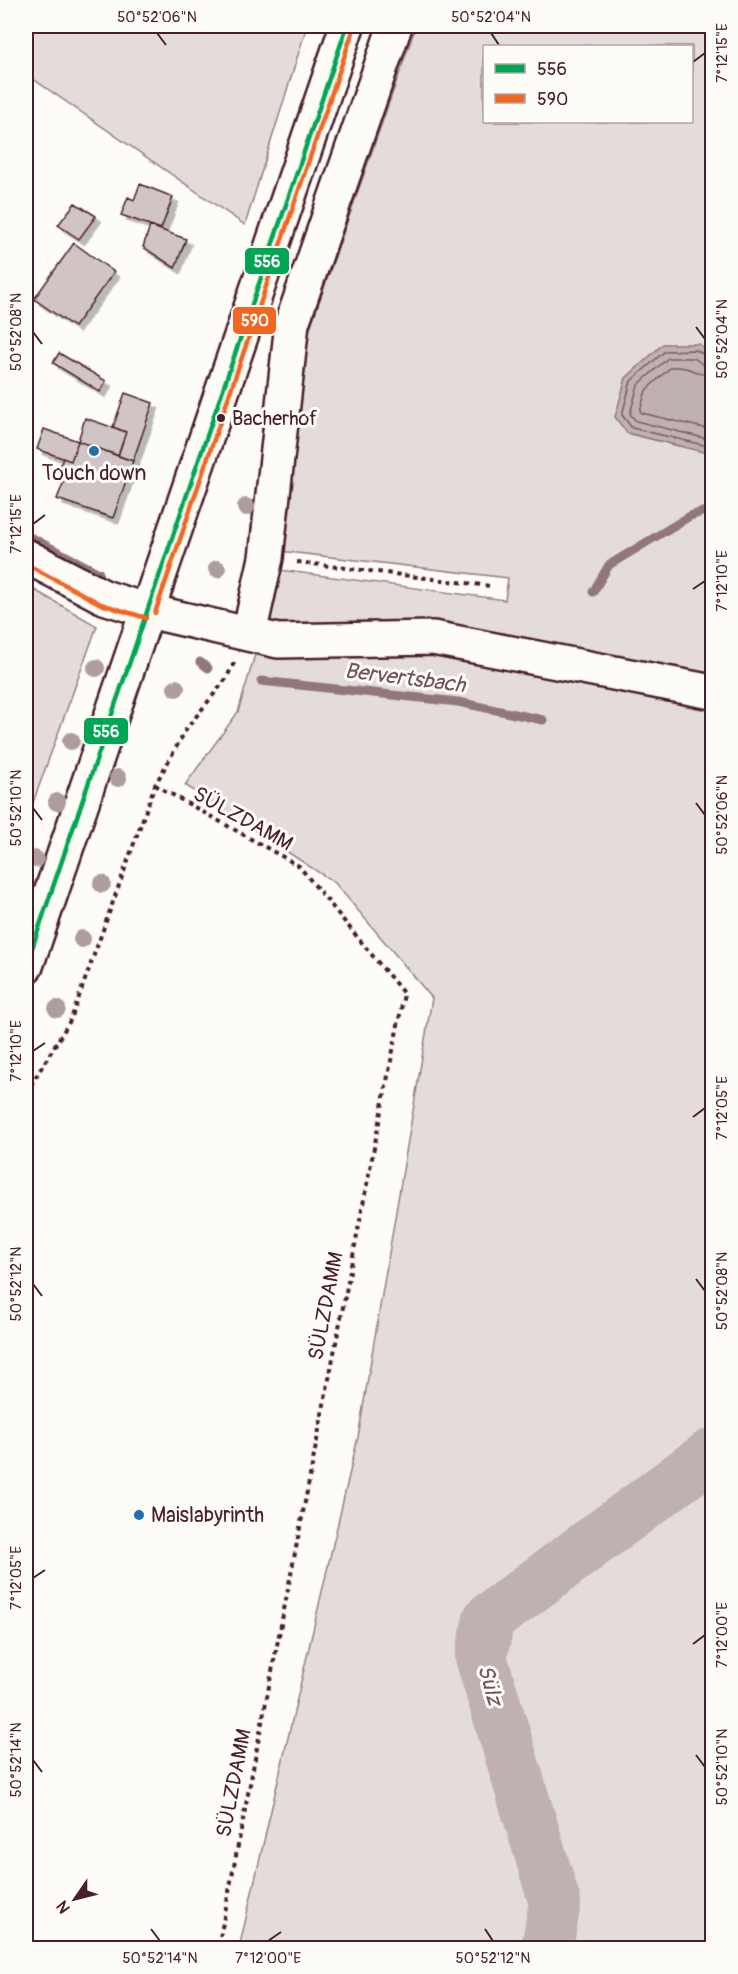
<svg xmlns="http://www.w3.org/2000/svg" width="738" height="1974" font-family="Pangolin,sans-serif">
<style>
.green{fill:#e3dcda;stroke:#967e82;stroke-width:1.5;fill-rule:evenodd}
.water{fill:#c0b1b1;stroke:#91777b;stroke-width:1.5}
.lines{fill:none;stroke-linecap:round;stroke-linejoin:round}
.shore{stroke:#795961;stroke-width:1.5}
.stream{stroke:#91777b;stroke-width:9}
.river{stroke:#c0b1b1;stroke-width:52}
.building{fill:#d0c5c4;stroke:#4a1f2b;stroke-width:1.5;filter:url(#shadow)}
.minor-casing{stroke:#4a1f2b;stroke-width:38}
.major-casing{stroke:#4a1f2b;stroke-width:38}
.path{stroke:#4a1f2b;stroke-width:4;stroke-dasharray:4.5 4.5;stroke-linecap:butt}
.minor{stroke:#fdfcf7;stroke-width:33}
.major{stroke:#fdfcf7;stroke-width:33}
.bus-1-casing{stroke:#fdfcf7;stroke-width:9}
.bus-2-casing{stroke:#fdfcf7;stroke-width:9}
.bus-1{stroke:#00a651;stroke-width:4.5}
.bus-2{stroke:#f26522;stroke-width:4.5}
.tree{fill:#af9c9f}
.ticks{fill:none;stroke:#4a1f2b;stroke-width:2}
.bus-dot{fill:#4a1f2b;stroke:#fdfcf7;stroke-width:2}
.poi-dot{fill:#1f6fb2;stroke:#fdfcf7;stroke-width:2}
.labels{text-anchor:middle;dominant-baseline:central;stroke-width:6;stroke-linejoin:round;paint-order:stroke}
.bus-label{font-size:20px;fill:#4a1f2b;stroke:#fdfcf7;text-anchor:start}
.poi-label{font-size:21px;fill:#4a1f2b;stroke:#fdfcf7}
.street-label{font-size:21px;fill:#4a1f2b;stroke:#fdfcf7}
.water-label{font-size:22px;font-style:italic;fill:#73525a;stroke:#fdfcf7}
.line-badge{stroke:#fdfcf7;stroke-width:2}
.badge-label{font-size:16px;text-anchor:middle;font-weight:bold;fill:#fff}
.neatline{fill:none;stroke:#4a1f2b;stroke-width:2}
.ticks-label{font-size:15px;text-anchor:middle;fill:#4a1f2b}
</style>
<defs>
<filter id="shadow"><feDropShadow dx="5.5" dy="5.5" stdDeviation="0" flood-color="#0004"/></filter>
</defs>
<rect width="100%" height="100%" fill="#fdfcf7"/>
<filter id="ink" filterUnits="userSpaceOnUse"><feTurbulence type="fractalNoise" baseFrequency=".0167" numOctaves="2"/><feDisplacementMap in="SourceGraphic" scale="12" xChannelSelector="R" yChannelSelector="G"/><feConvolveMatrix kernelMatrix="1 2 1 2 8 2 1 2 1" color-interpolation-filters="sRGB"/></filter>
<g filter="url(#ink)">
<path class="green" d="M26 26H307L245 225 26 74V63L30 58 26 51Z
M416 26H712V355L699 344 627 433 712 454V1948H239L358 1437 432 998 335 883 185 785 238 712 280 570 505 600 508 578 280 551 305 342ZM484 46H692V122H484Z
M26 585 97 626 26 822Z"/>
<path class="water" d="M663 344H699L712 355V454L627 433 615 417 626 378Z"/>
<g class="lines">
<path class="shore" d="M712 359 696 350 665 351 631 381 622 415 632 428 712 447
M712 367 705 366 694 358H668L638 385 630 414 636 421 712 440
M712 376C695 375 694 366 671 367L646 390 640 411 642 413 712 430"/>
<path class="stream" d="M26 535 99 573
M593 592 609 565 690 516 712 509
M200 662 208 668
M261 681 458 702 543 720"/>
<path class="river" d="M547 1948 555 1903 481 1657 489 1619 712 1454"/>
</g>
<path class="building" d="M140 184 173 197 161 229 121 215 128 197 134 200Z
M75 203 96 216 79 239 58 225Z
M150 226 186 239 175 268 143 247Z
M74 243 114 272 74 327 34 299Z
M59 353 106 381 100 392 53 363Z
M125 393 153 403 133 461 118 456 126 432 113 427Z
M85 418 126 432 118 456 78 441Z
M44 429 78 441 71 461 37 449Z
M78 441 133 461 113 518 57 499 67 473 59 470 63 458 71 461Z"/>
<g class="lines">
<g class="minor-casing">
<path id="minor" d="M26 556 104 597 148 611 278 641 433 638 712 692
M249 634 266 558 292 323 395 26"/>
</g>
<g class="major-casing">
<path id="major" d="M26 966 347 26"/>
</g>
<path class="path" d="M297 562 490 586
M155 785 299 866 404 994 218 1948
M26 1093 71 1019 155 785 187 728 226 679 235 661"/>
<use href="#minor" class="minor"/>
<use href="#major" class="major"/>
<g class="bus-1-casing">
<path id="bus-1" d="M26 966 347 26"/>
</g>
<g class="bus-2-casing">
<path id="bus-2" d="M26 564 101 604 146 618
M155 613 354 28"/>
</g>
<use href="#bus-1" class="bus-1"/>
<use href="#bus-2" class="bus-2"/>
</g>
<g class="tree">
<circle cx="246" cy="507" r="9"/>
<circle cx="217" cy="569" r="9"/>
<circle cx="96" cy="668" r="9"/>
<circle cx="176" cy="688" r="9"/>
<circle cx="71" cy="741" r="9"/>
<circle cx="118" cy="778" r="9"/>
<circle cx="57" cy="802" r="9"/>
<circle cx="35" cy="859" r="9"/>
<circle cx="102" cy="884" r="9"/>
<circle cx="82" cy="939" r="9"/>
<circle cx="57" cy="1009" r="9"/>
</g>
</g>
<path class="ticks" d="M157 33 166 45M491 33 499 45M693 62 705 53M696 327 705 339M33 332 42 344M33 524 45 515M693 589 705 581M696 803 705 815M33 808 42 820M33 1051 45 1043M693 1117 705 1108M696 1279 705 1291M33 1284 42 1296M33 1578 45 1570M693 1644 705 1635M696 1755 705 1767M33 1760 42 1772M151 1929 160 1941M485 1929 493 1941M268 1941 281 1932"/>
<circle class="bus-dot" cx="221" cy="418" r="5"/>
<g class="poi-dot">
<circle cx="94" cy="451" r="6"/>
<circle cx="139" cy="1515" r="6"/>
</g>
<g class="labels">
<g class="bus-label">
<text x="232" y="418">Bacherhof</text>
</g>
<g class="poi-label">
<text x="94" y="473">Touch down</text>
<text x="151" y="1515" text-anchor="start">Maislabyrinth</text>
</g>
<g class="street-label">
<text transform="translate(243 819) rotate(29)">SÜLZDAMM</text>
<text transform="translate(326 1306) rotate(-79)">SÜLZDAMM</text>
<text transform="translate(234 1783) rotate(-79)">SÜLZDAMM</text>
</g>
<g class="water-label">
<text transform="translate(405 678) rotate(7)">Bervertsbach</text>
<text transform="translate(490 1685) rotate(74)">Sülz</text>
</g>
</g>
<g class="line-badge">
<rect x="244" y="247" width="46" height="28" rx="6" fill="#00a651"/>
<rect x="232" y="306" width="45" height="29" rx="6" fill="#f26522"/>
<rect x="83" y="717" width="46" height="28" rx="6" fill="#00a651"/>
</g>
<g class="badge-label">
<text x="267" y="267">556</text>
<text x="255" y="326">590</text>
<text x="106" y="737">556</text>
</g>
<rect width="738" height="1974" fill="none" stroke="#fdfcf7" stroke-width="66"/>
<rect x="483" y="45" width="210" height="78" fill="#fdfcf7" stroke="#b5a4a5" stroke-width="1.5"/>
<rect x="495" y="64" width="30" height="9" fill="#00a651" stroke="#b5a4a5" stroke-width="1.5"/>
<text x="537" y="75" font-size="18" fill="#4a1f2b">556</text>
<rect x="495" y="94" width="30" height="9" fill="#f26522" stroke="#b5a4a5" stroke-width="1.5"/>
<text x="537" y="105" font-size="18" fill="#4a1f2b">590</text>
<g transform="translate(75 1899) rotate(235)" stroke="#fdfcf7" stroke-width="4.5" paint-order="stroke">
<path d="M0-4.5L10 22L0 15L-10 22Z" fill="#4a1f2b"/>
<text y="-9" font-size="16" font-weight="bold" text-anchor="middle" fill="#4a1f2b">N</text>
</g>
<rect x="33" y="33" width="672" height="1908" class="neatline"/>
<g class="ticks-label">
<text x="157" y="22">50°52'06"N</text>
<text x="491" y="22">50°52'04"N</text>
<text transform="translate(722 53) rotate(-90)" y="5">7°12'15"E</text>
<text transform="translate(16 332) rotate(-90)" y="5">50°52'08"N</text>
<text transform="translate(722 339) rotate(-90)" y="5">50°52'04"N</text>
<text transform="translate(16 524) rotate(-90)" y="5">7°12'15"E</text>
<text transform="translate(722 581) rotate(-90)" y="5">7°12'10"E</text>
<text transform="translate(16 808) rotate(-90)" y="5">50°52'10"N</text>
<text transform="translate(722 815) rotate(-90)" y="5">50°52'06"N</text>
<text transform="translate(16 1051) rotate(-90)" y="5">7°12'10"E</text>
<text transform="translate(722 1108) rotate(-90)" y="5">7°12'05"E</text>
<text transform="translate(16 1284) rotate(-90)" y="5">50°52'12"N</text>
<text transform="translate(722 1291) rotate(-90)" y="5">50°52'08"N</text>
<text transform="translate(16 1578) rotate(-90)" y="5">7°12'05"E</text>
<text transform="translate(722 1635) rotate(-90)" y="5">7°12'00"E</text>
<text transform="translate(16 1760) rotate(-90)" y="5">50°52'14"N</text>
<text transform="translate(722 1767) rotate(-90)" y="5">50°52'10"N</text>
<text x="160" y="1963">50°52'14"N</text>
<text x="268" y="1963">7°12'00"E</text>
<text x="493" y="1963">50°52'12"N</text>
</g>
</svg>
